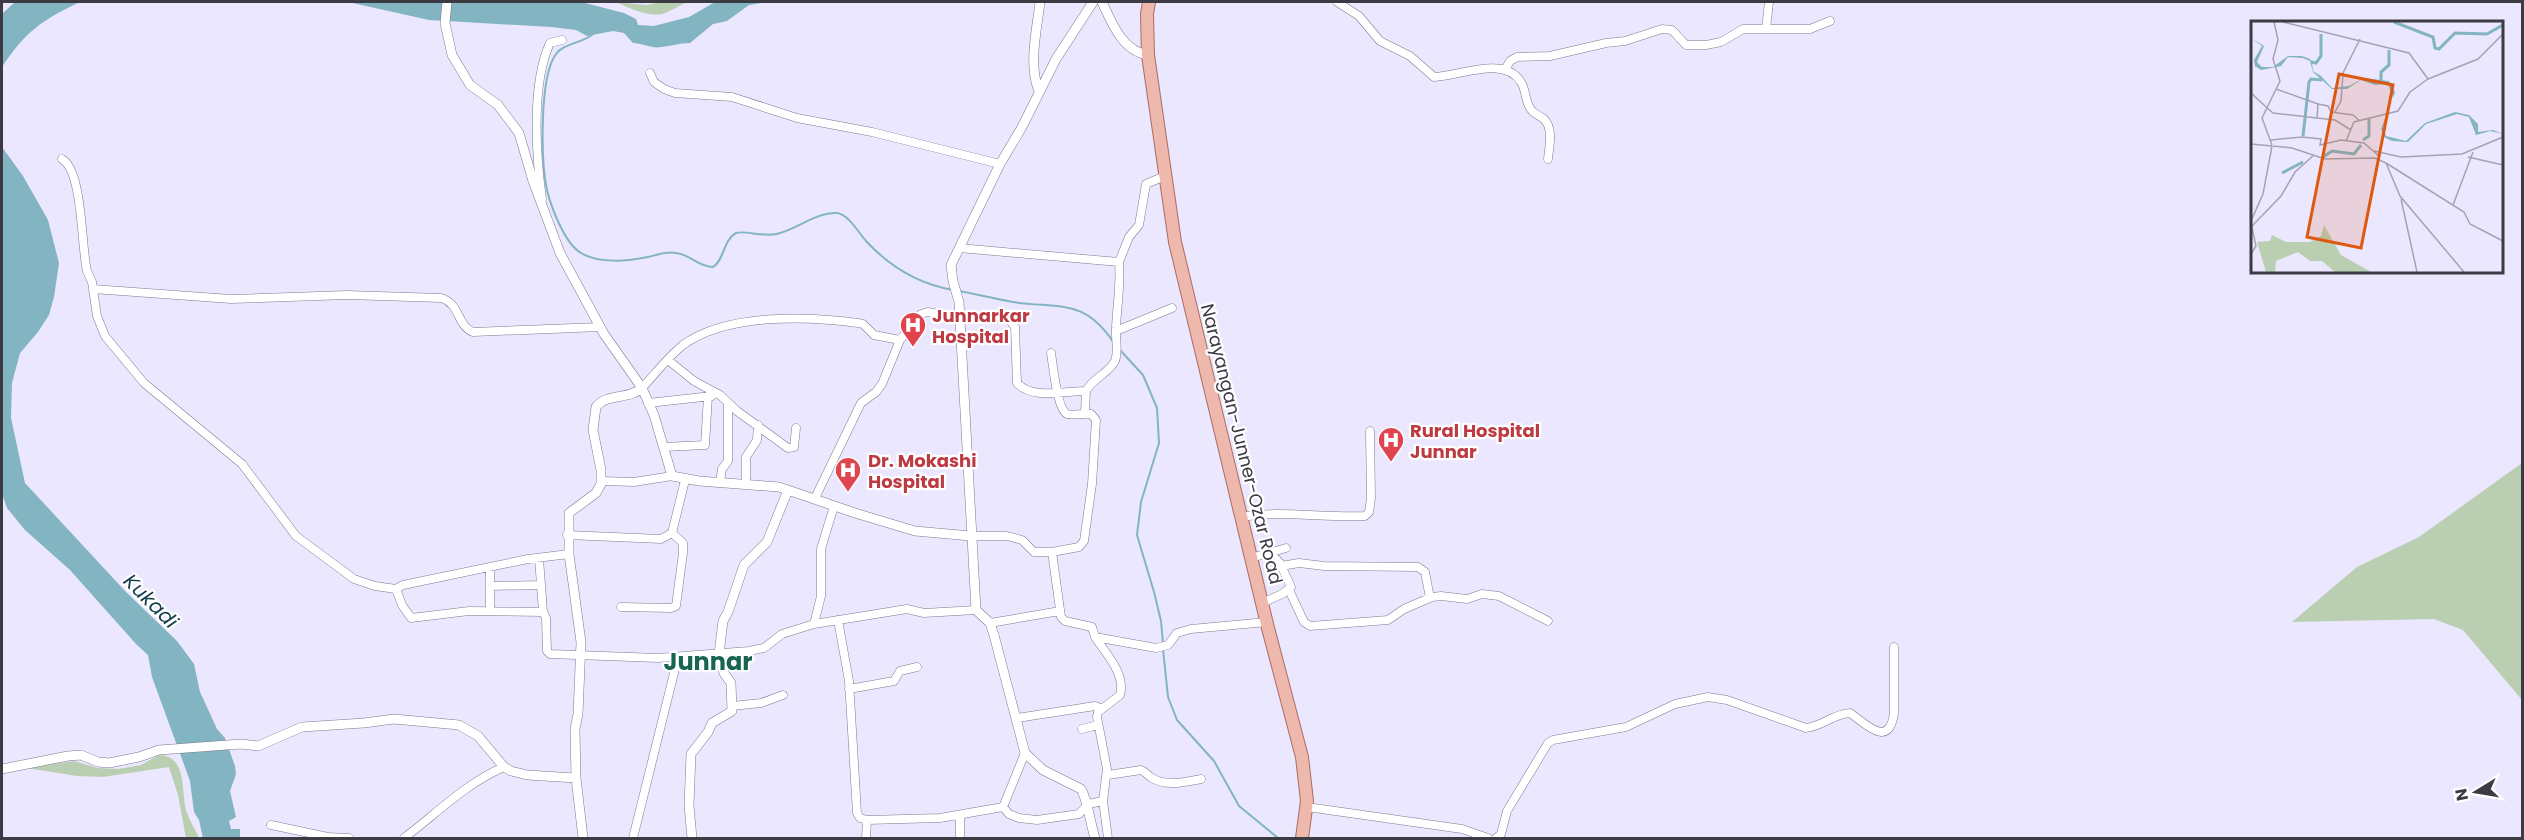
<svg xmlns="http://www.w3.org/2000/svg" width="2524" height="840" font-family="Poppins,sans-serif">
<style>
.green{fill:#bacfb2}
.water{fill:#82b4c2}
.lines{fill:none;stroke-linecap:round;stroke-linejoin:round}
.stream{stroke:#82b4c2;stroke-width:2}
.minor-casing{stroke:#7c798e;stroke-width:9}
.tertiary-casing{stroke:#7c798e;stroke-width:10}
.primary-casing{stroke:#a86d65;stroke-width:14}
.minor{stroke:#fff;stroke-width:8}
.tertiary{stroke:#fff;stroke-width:9}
.primary{stroke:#eeb8ad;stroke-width:12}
.labels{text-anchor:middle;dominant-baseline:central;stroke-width:4.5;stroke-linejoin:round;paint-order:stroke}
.health-label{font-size:18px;font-weight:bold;fill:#be3a42;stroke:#fff;text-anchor:start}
.street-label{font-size:18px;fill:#3c3b44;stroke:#fff}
.water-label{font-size:20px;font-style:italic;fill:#133f4b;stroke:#fff}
.district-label{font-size:24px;font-weight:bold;fill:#176450;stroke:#fff}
.inset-river{fill:none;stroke:#82b4c2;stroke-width:3}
.inset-road{fill:none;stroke:#a5a2b4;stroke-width:1.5}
.view{fill:#df580f;fill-opacity:0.15;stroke:#df580f;stroke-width:3}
.inset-edge{fill:none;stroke:#3c3b44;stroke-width:3}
</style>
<rect width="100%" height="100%" fill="#ebe7ff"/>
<path class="green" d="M616 2 646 5 663 2H688C680 5 670 12 662 14 647 17 629 8 616 2Z
M2522 463V700L2463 630 2434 619 2292 622 2357 567 2419 537Z
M159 755C189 756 180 794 187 813 190 822 196 830 199 838H186L178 795 169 767 103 777 77 776 27 768 74 761 98 768 118 769 141 765Z"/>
<path class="water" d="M15 2H80C42 20 25 32 2 67V14Z
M348 2H581L624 13 636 19 638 25 654 26 689 17 715 2H767L749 5 727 21 713 24 690 43C679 43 672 46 661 47 653 49 642 43 633 43L624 33 613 31 587 36 576 30 551 27 429 20Z
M2 147 23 176 48 220 59 263 54 297 49 315 38 332 20 353 12 383 11 418 25 483 126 592 177 641 194 664 200 692 217 729 225 738 235 766 236 774 230 791 236 817 229 821 231 829H240V838H203L199 820 194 812 190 781 152 677 148 655 136 644 70 570 25 530 7 508 2 494Z"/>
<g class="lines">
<path class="stream" d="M592 35C581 43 563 44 556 54 539 77 541 162 547 190 551 207 565 244 581 253 599 264 629 261 648 257 657 255 667 251 676 253 690 254 698 267 713 267 725 259 723 240 736 233 743 230 764 237 776 234 796 230 816 212 837 213 848 214 859 233 866 241 890 267 919 284 953 290
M959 291C977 294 995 299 1013 302 1061 309 1084 298 1114 343
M1120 350 1143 375 1157 408 1159 443 1141 502 1137 535 1154 592 1161 621 1163 643
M1163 649 1168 697 1177 720 1214 761 1239 806 1278 838"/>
<g class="minor-casing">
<path id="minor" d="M1337 2 1359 16 1380 41 1410 56 1434 77C1461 76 1503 55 1521 82 1526 90 1525 100 1530 108 1533 114 1539 115 1544 119 1554 129 1549 147 1548 159
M1766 29 1769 2
M1505 70 1510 61 1517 57 1550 56 1606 43 1625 41 1662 29 1672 30 1686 45H1706L1721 42 1743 29H1810L1830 21
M650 73 654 82 664 89 675 93 732 97 797 118 872 132 1000 164
M62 159C83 171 81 246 87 271L92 282 97 316 105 336 144 383 242 464 296 536 354 579 375 586 396 589 402 605 411 618 469 611 543 612 546 618 547 651 550 654 658 658 749 651 764 648 782 634 814 624 907 609 924 613 976 610
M542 199C536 156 531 84 550 43L562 40
M959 248 1119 262 1129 237 1139 225 1146 184 1165 176
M93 289 231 299 347 295 441 298C460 303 457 326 473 332L600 327
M1116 331 1172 308
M1051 353C1053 365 1057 409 1067 414 1073 416 1084 413 1091 414L1096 420 1092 484 1084 541 1079 547 1052 552
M668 360 694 381 720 395 737 411 788 448 794 447 796 428
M642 388C655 374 668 357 683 345 726 313 808 316 858 323L863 324 874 335 900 340
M1086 391C1093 378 1109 373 1115 361 1119 350 1115 338 1116 328 1117 304 1121 285 1119 262
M648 403 712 396
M664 447 705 445 708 396
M602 481 634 482 672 476
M720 482 722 469 728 461V404
M746 483V457L757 440 758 425
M815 498 861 403 876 392 882 384 900 340 921 314 928 312 959 318 1009 319 1015 327 1017 383C1032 400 1065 391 1086 391L1085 413
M1241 517C1277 510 1326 518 1365 516L1369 512 1371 498 1370 431
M567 535 661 539 672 533 685 480
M971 536H1007L1022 540 1034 552H1052L1061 617 1065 621 1092 627 1095 637 1156 648 1168 645 1177 633 1191 629 1267 622
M539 558 543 612
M1251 558 1286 548
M1281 566 1299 563 1324 566 1418 567 1425 572 1430 598
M490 567V611
M490 586 541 585
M396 589 403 585 528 559 569 554
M1289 590 1304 622 1310 626 1388 620 1404 609 1432 597 1441 596 1467 599 1482 594 1499 596 1548 621
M1262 603 1282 594 1291 587 1280 563 1270 553
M621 607 671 608 676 606 683 553V543L672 533
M838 620 849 681 857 813 860 818 867 820 940 818 1003 807 1025 753
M990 623 1060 611
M814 624 821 596V549L834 506
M1095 637C1106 654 1126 674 1120 695L1098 712 1097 717 1107 769 1103 801 1108 838
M849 689 894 681 900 671 917 667
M732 706 761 703 783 695
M1017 718 1095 706 1102 709
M1082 729 1098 725
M1108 775 1141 770C1146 772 1147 775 1152 778 1167 787 1185 782 1201 779
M1003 807 1009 814 1019 818 1037 820 1079 814 1088 804 1103 801
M1307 807 1462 829 1488 838
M960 816V838
M271 825 328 837 349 838
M404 838C436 814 466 783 504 767
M633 838 678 657
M866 838 867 820
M1496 838 1501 834 1507 811 1548 743 1553 740 1626 727 1675 704 1708 697 1727 700 1806 728C1824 726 1830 715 1850 713 1865 723 1889 750 1894 713V647"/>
</g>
<g class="tertiary-casing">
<path id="tertiary" d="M447 2 445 23 452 55 470 85 498 105 519 133 533 181 560 253 604 334 642 388 654 415 672 476 699 481 779 487 855 513 915 531 971 536
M1093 2 1056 59 1022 127 1000 164 951 265 953 281 959 302 976 610 990 623 994 635 1025 753 1043 770 1081 789C1087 798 1091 826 1095 838
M1102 2C1112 23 1122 51 1148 55
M1039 91C1028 65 1037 29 1040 2
M2 769 68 756 81 755 98 762 109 763 139 757 159 750 241 744 258 746 302 727 364 723 394 719 459 725 478 736 504 767 511 771 527 775 576 778
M583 838 576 778 575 729 578 714 581 642 569 554V513L596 493 601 484V470L593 430 596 407C606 393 629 400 642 388
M692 838 689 806 691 754 708 732 712 723 732 711 731 683 724 673 719 654 723 621 728 612 744 565 767 542 788 490"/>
</g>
<g class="primary-casing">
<path id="primary" d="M1149 2 1147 14 1148 55 1175 242 1268 628 1302 757 1307 801 1302 838"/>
</g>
<use href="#minor" class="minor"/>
<use href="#tertiary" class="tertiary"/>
<use href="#primary" class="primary"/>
</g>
<defs>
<g id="hospital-pin" transform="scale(1.35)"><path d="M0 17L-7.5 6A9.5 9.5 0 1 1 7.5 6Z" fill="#e0444e" stroke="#fff"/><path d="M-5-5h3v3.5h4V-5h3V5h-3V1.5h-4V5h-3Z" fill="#fff"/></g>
</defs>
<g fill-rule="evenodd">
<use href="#hospital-pin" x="913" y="325"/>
<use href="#hospital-pin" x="1391" y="440"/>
<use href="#hospital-pin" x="848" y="470"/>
</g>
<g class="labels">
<g class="health-label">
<text x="932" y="315">Junnarkar<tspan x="932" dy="21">Hospital</tspan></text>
<text x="1410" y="430">Rural Hospital<tspan x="1410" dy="21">Junnar</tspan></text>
<text x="868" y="460">Dr. Mokashi<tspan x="868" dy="21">Hospital</tspan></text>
</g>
<g class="street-label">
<text transform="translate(1242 444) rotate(76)">Narayangan-Junner-Ozar Road</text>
</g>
<g class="water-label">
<text transform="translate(151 601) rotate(45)">Kukadi</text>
</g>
<g class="district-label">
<text x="708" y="661">Junnar</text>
</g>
</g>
<g transform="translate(2251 21)">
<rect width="252" height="252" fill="#ebe7ff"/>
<path d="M73 204 90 234 120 251H84L71 240H59L47 231 25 240 24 251H15L6 221 19 220 21 214 35 221H59L70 215Z" fill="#bacfb2"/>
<path d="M0 17 13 25 6 41 11 46H22L37 35H51L59 38 61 42 62 50 70 55 81 67 98 65 113 57 138 60 144 71 132 106 135 115 155 120 174 102 204 91 218 94 227 103V111L242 109 252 113 239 110 225 114 218 96 206 93 175 103 157 121 141 120 133 116 130 108 142 77 137 63 124 64 110 59 96 68H81L62 51 59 40 52 37 37 36 30 45 10 49 4 45 3 39 11 25Z" fill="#82b4c2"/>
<path class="inset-river" d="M143 1 182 16 184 27 188 28 204 12 236 13 252 4M60 41 65 42 70 35V13M130 61V51L138 44V29M52 115 58 61 60 58 71 59M112 119 118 115V98M72 136 81 130 103 133 110 124M31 152 52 141"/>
<path class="inset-road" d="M32 1 158 32 177 58 227 38 252 13M25 68 67 83 66 97M0 72 14 85M67 83 77 85 80 91 102 94 109 100M14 85 22 92 84 99 100 109M84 91 90 80 92 52 109 18M20 119 51 116 70 118 69 124 90 119 113 122 128 135M95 120 103 101 147 90 159 71 177 58M0 123 21 125M21 124 11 97 29 60 22 38 27 19 23 1M22 125 41 127 74 138 124 137 135 142 149 175 213 251M123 130 150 136 211 133 252 116M217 136 252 144M135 142 213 191 219 203 252 220M150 178 166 251M202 184 222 131M0 200 12 173 21 125M0 202 5 225 0 233M1 205 30 175 44 151 63 134"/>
<path class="view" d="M88 53 142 64 110 227 56 216Z"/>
<rect width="252" height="252" class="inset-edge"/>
</g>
<rect width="2524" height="840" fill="none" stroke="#3c3b44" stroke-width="6"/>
<g transform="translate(2476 792) rotate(259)" stroke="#ffffff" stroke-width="4.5" paint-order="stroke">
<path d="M0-4.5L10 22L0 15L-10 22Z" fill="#3c3b44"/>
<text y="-9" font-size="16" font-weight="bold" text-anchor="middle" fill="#3c3b44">N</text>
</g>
</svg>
